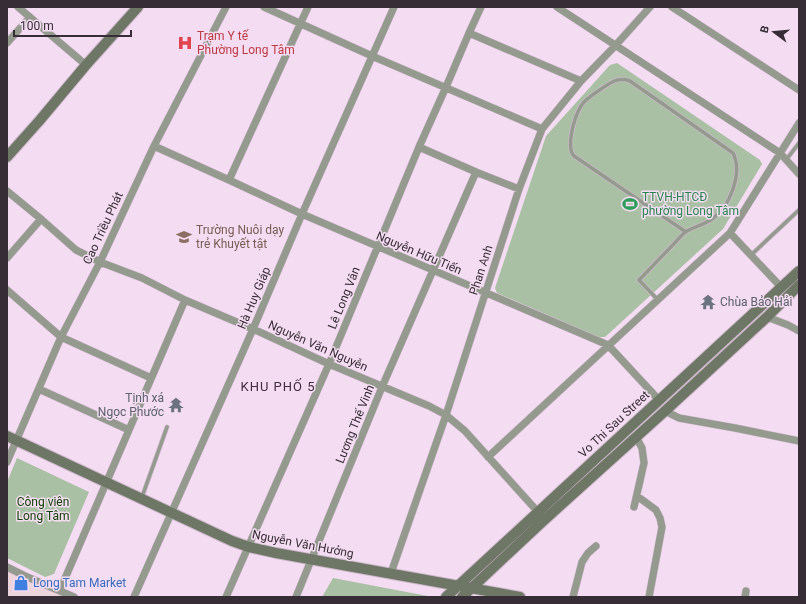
<svg xmlns="http://www.w3.org/2000/svg" width="806" height="604" font-family="Roboto,sans-serif">
<style>
.commercial{fill:#ecd3dc}
.green{fill:#a9c0a4}
.lines{fill:none;stroke-linecap:round;stroke-linejoin:round}
.lane-casing{stroke:#ceb9cc;stroke-width:5}
.street-casing{stroke:#ceb9cc;stroke-width:8}
.secondary-casing{stroke:#ceb9cc;stroke-width:12}
.lane{stroke:#949a8e;stroke-width:3.5}
.street{stroke:#949a8e;stroke-width:7}
.secondary{stroke:#6e7665;stroke-width:10}
.labels{text-anchor:middle;dominant-baseline:central;stroke-width:3;stroke-linejoin:round;paint-order:stroke}
.health-label{font-size:12px;fill:#be3a42;stroke:#f4dcf2;text-anchor:start}
.leisure-label{font-size:12px;fill:#27864d;stroke:#f4dcf2;text-anchor:start}
.street-label{font-size:12px;fill:#372d36;stroke:#f4dcf2}
.education-label{font-size:12px;fill:#785e54;stroke:#f4dcf2;text-anchor:start}
.worship-label{font-size:12px;fill:#5b616d;stroke:#f4dcf2;text-anchor:start}
.park-label{font-size:12px;fill:#124405;stroke:#f4dcf2}
.shop-label{font-size:12px;fill:#366cbe;stroke:#f4dcf2;text-anchor:start}
.neighbourhood-label{font-size:13px;letter-spacing:1px;fill:#402d3e;stroke:#f4dcf2}
</style>
<rect width="100%" height="100%" fill="#f4dcf2"/>
<path class="commercial" d="M7 569 64 597H7Z"/>
<path class="green" d="M617 63 760 160 762 164 723 229 605 337H598L497 293 495 288 546 136 610 65Z
M17 458 89 492 54 574 45 577 7 558V482Z
M333 578 433 597H322Z"/>
<g class="lines">
<g class="lane-casing">
<path id="lane" d="M786 160 799 143
M751 255 799 210
M658 300 639 280C649 270 659 259 669 249 674 244 679 238 684 233 692 227 704 225 712 219 730 207 743 173 733 153L630 81C618 77 611 82 601 89 595 93 589 97 584 102 575 112 569 137 571 150 571 151 573 155 574 156L686 232
M142 497 167 427"/>
</g>
<g class="street-casing">
<path id="street" d="M18 7 86 65
M264 7 372 56 542 129
M557 7 780 153 799 174
M672 7 799 90
M469 33 581 81
M7 43 30 17
M154 146 229 180 302 214 608 345 659 400
M419 147 476 172 519 189
M229 180 308 7
M7 191 41 219 76 250 100 262 142 278 185 300 253 329 329 364 429 406 446 415 465 431 538 512
M730 233 781 287
M7 258 41 219
M7 290 61 337 151 378
M767 317 788 325 799 331
M39 389 129 430
M665 411 679 418 735 428 799 441
M488 457 730 233 799 123
M7 462 61 337 100 262 154 146 226 7
M637 496 656 510 660 518 662 527 649 597
M634 507 644 463 642 448 636 437
M7 567 25 576 74 597
M391 573 446 415 519 189 542 129 581 81 615 46 650 7
M60 590 185 300
M134 597 253 329 302 214 394 7
M226 597 329 364 419 147 446 87 469 33 481 7
M296 597 382 387 476 172
M573 597 582 562 588 553 596 546
M745 597 746 591"/>
</g>
<g class="secondary-casing">
<path id="secondary" d="M7 157 40 120 86 65 138 7
M7 436 232 541 249 547 276 553 520 597
M446 597 799 271
M462 597 542 522 665 411 767 317 799 285"/>
</g>
<use href="#lane" class="lane"/>
<use href="#street" class="street"/>
<use href="#secondary" class="secondary"/>
</g>
<defs>
<g id="hospital-bare" transform="scale(1.2)"><path d="M-5-5h3v3.5h4V-5h3V5h-3V1.5h-4V5h-3Z" fill="#e0444e" stroke="#f4dcf2" stroke-width="2.5" paint-order="stroke"/></g>
<g id="stadium-bare" transform="scale(1.2)"><path d="M0-5a6.5 5 0 1 0 0 10a6.5 5 0 1 0 0-10ZM-3.5-1.8h7v3.6h-7Z" fill="#2e9e5b" stroke="#f4dcf2" stroke-width="2.5" paint-order="stroke"/></g>
<g id="school-bare" transform="scale(1.2)"><path d="M0-5L7-2L0 1L-7-2ZM-4 1L0 2.5L4 1V4Q0 6-4 4Z" fill="#8d6e63" stroke="#f4dcf2" stroke-width="2.5" paint-order="stroke"/></g>
<g id="temple-bare" transform="scale(1.2)"><path d="M0-6L5-2H3V0L6.5 2.5H4V6H1.5V3h-3V6H-4V2.5H-6.5L-3 0V-2H-5Z" fill="#6b7280" stroke="#f4dcf2" stroke-width="2.5" paint-order="stroke"/></g>
<g id="shop-bare" transform="scale(1.2)"><path d="M-5-2.5h2.3a2.7 3.5 0 0 1 5.4 0H5L5.5 6h-11ZM-1.5-2.5h3a1.5 2.3 0 0 0-3 0Z" fill="#3f7fe0" stroke="#f4dcf2" stroke-width="2.5" paint-order="stroke"/></g>
</defs>
<g fill-rule="evenodd">
<use href="#hospital-bare" x="185" y="43"/>
<use href="#stadium-bare" x="630" y="204"/>
<use href="#school-bare" x="184" y="237"/>
<use href="#temple-bare" x="708" y="302"/>
<use href="#temple-bare" x="176" y="405"/>
<use href="#shop-bare" x="21" y="583"/>
</g>
<g class="labels">
<g class="health-label">
<text x="197" y="36">Trạm Y tế<tspan x="197" dy="14">Phường Long Tâm</tspan></text>
</g>
<g class="leisure-label">
<text x="642" y="197">TTVH-HTCĐ<tspan x="642" dy="14">phường Long Tâm</tspan></text>
</g>
<g class="street-label">
<text transform="translate(103 228) rotate(-65)">Cao Triều Phát</text>
<text transform="translate(419 253) rotate(23)">Nguyễn Hữu Tiến</text>
<text transform="translate(481 270) rotate(-72)">Phan Anh</text>
<text transform="translate(254 298) rotate(-67)">Hà Huy Giáp</text>
<text transform="translate(344 298) rotate(-68)">Lê Long Vân</text>
<text transform="translate(318 346) rotate(24)">Nguyễn Văn Nguyễn</text>
<text transform="translate(355 424) rotate(-68)">Lương Thế Vinh</text>
<text transform="translate(614 424) rotate(-43)">Vo Thi Sau Street</text>
<text transform="translate(303 544) rotate(11)">Nguyễn Văn Hưởng</text>
</g>
<g class="education-label">
<text x="196" y="230">Trường Nuôi dạy<tspan x="196" dy="14">trẻ Khuyết tật</tspan></text>
</g>
<g class="worship-label">
<text x="720" y="302">Chùa Bảo Hải</text>
<text x="164" y="398" text-anchor="end">Tịnh xá<tspan x="164" dy="14">Ngọc Phước</tspan></text>
</g>
<g class="park-label">
<text x="43" y="502">Công viên<tspan x="43" dy="14">Long Tâm</tspan></text>
</g>
<g class="shop-label">
<text x="33" y="583">Long Tam Market</text>
</g>
<g class="neighbourhood-label">
<text x="278" y="386">KHU PHỐ 5</text>
</g>
</g>
<rect width="806" height="604" fill="none" stroke="#372d36" stroke-width="16"/>
<g transform="translate(774 32) rotate(286)" stroke="#f4dcf2" stroke-width="3" paint-order="stroke">
<path d="M0-3L7 15L0 10L-7 15Z" fill="#372d36"/>
<text y="-6" font-size="11" font-weight="bold" text-anchor="middle" fill="#372d36">B</text>
</g>
<path d="M14 30v6h117v-6" fill="none" stroke="#372d36" stroke-width="2"/>
<text x="20" y="30" font-size="12" fill="#372d36" stroke="#f4dcf2" stroke-width="3" paint-order="stroke">100 m</text>
</svg>
